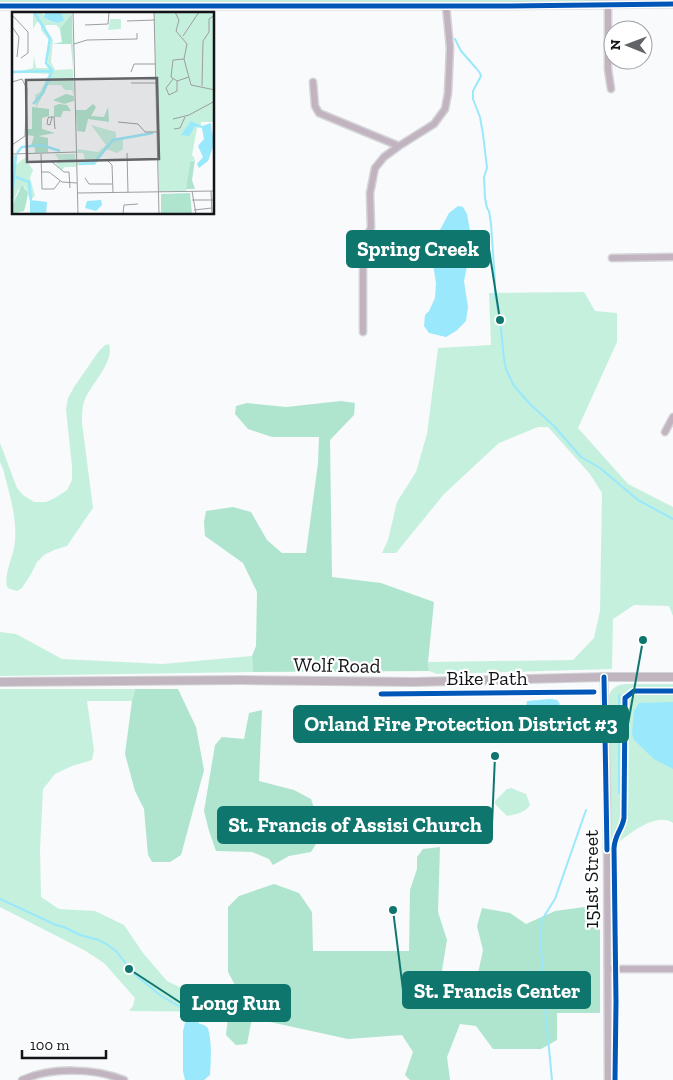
<svg xmlns="http://www.w3.org/2000/svg" width="673" height="1080" font-family="'Zilla Slab',serif">
<style>
.green{fill:#c5f0de}
.forest{fill:#afe5cf}
.water{fill:#99e8fb}
.lines{fill:none;stroke-linecap:round;stroke-linejoin:round}
.stream{stroke:#99e8fb;stroke-width:2}
.minor-casing{stroke:#d4d5d7;stroke-width:9}
.major-casing{stroke:#d4d5d7;stroke-width:10}
.minor{stroke:#c1b4c0;stroke-width:6}
.major{stroke:#c1b6c0;stroke-width:8}
.cycleway-casing{stroke:#fff;stroke-width:8}
.cycleway{stroke:#0057b8;stroke-width:5}
.labels{text-anchor:middle;dominant-baseline:central;stroke-width:4.5;stroke-linejoin:round;paint-order:stroke}
.street-label{font-size:20px;fill:#121418;stroke:#fff}
.inset-river{fill:none;stroke:#99e8fb;stroke-width:2.5}
.inset-road{fill:none;stroke:#9c9ea1;stroke-width:1}
.view{fill:#626468;fill-opacity:0.15;stroke:#626468;stroke-width:2.5}
.inset-edge{fill:none;stroke:#121418;stroke-width:2.5}
.leader{fill:none;stroke:#0f766e;stroke-width:2}
.callout-dot{fill:#0f766e;stroke:#fff;stroke-width:2}
.callout{fill:#0f766e;stroke:#0f766e;stroke-width:2}
.callout-label{font-size:21px;text-anchor:middle;font-weight:bold;fill:#fff}
</style>
<rect width="100%" height="100%" fill="#f8fafc"/>
<path class="green" d="M0 0H673V2L158 4 0 6Z
M584 292 595 311 617 313V342L578 428 628 484 673 507V616L669 606 634 605 613 619 612 669 437 674 429 671 428 662 573 660 594 638 600 611 602 493 590 474 548 427H538L499 443 444 494 396 553H382L388 540 397 502 416 472 427 434 438 348 491 345 489 293Z
M109 344C115 361 92 383 85 399 82 407 82 414 82 423L93 508 73 537 67 546 54 550 44 555 37 562 31 574 22 588 17 591 10 589 7 587C4 572 14 556 15 541 17 516 9 493 3 469L0 462V443L17 488 23 495 34 502H46L55 498 67 490 72 480V466L66 410 68 398 74 387 99 351 105 345Z
M0 632 16 634 62 659 163 664 252 656 253 672 0 676Z
M625 684H673V823C655 810 624 838 610 849L609 695C612 687 618 685 625 684Z
M0 689H135L132 701H87L94 750 92 760 72 766 55 774 43 789 40 849 41 897 59 909 95 911 124 925 143 953 167 981 194 994 220 1001 230 1000 229 1012 129 1011 133 1006 135 998 104 963 84 950 0 907Z
M511 788 526 794 530 805C527 812 514 815 507 816L495 804V801L507 789Z"/>
<path class="forest" d="M341 401 355 403 354 415 330 440 332 577 381 583 434 602 428 662 429 671 253 672 252 656 256 646 257 592 243 563 205 536 204 522 206 511 233 507 251 512 267 540 282 553H306L318 463 319 437H272L248 429 235 414 236 406 247 403 286 407Z
M135 689H178L196 727 204 770 181 855 170 862H152L148 855 144 809 135 791 125 754 132 701Z
M262 710 259 781 294 790 311 799 315 811 316 844 311 852 289 856 273 865 269 859 252 852 216 851 209 831 204 811 215 745 222 737 244 739 249 713Z
M440 847 438 912 447 940 442 970 450 989 465 993 476 983 483 950 477 926 482 908 510 913 526 924 555 911 600 905V1013H557V1040L541 1049H493L476 1026 460 1024 447 1057 450 1080H410L405 1075 413 1052 402 1035 348 1039 252 1018 247 1044 236 1045 226 1035 230 1000 236 987 228 972V907L239 896 274 884 299 893 312 912 313 951H409L410 890 417 869V857L423 849Z"/>
<path class="water" d="M458 206 463 207 467 214 470 231 469 256 464 281 468 307 466 321 456 331 446 337 429 333 424 326 425 315 429 311 435 298 436 283 433 264 440 230 449 213Z
M550 699 557 700 560 704 557 707 548 714 536 712 526 707 527 701Z
M673 702V769L654 759 634 740 632 734 634 711 639 703Z
M188 1020 204 1025 208 1028C212 1043 211 1059 210 1075L204 1080H185L183 1071V1031L185 1023Z"/>
<g class="lines">
<path class="stream" d="M455 39 461 51 476 68 480 73 481 76 473 91V99L480 117 483 134 487 168 484 177 485 198 487 208 489 211 491 224 495 282V295L500 320 504 359 506 369 514 386 530 404 554 426 581 457 600 468 638 500 673 519
M619 695V793
M0 899 56 925 64 927 80 935 99 940 108 945 117 952 133 973 160 995 194 1015 198 1024
M552 1080 543 985V958L541 955V923L543 918 555 899 586 810"/>
<g class="minor-casing">
<path id="minor" d="M608 4V69L611 89
M0 6H510L673 4
M313 82 315 106 319 113 399 146
M612 258 673 257
M363 332V243L371 228 370 193 375 168 384 157 399 146 434 124 445 109 448 93 450 48 446 6
M665 432 673 417
M604 677 607 797 608 1080
M608 969H673
M22 1080C51 1067 95 1068 124 1080"/>
</g>
<g class="major-casing">
<path id="major" d="M0 682 242 680 414 682 604 677H673"/>
</g>
<use href="#minor" class="minor"/>
<use href="#major" class="major"/>
<g class="cycleway-casing">
<path id="cycleway" d="M0 6H510L673 4
M604 677 607 850
M381 694 594 692
M615 1080 616 1002 614 848C615 834 622 830 624 818L625 698 634 691H673"/>
</g>
<use href="#cycleway" class="cycleway"/>
</g>
<g class="labels">
<g class="street-label">
<text transform="translate(337 665) rotate(1)">Wolf Road</text>
<text x="487" y="678">Bike Path</text>
<text transform="translate(591 879) rotate(-90)">151st Street</text>
</g>
</g>
<g transform="translate(12 12)">
<rect width="202" height="202" fill="#f8fafc"/>
<path d="M21 0H29L37 9 46 11 50 7 49 0H60L54 14 48 17 44 13H34L33 17 41 28 39 50 43 58 61 57 62 84 60 78H53L49 73H36L24 96 23 83 28 80 37 62 1 60 0 63V49L1 59H10L21 56 22 44 24 56H38L36 50 37 28 29 18V10H25L21 17ZM142 0H202V110H189V115L185 116 180 143 183 147 178 150 174 179 147 180ZM98 7H109V17L96 18ZM79 113 104 120V126H111V137L105 141 94 137 83 153H65V150L73 148 71 141H65L66 137 86 140 94 133ZM43 142H63L64 155H53L50 158 44 152 47 148ZM0 143 3 144 2 154 13 146 21 158 18 166 23 184 18 188 13 175 6 178 0 194Z" fill="#c5f0de"/>
<path d="M60 2 61 57 59 32H41L50 30 48 17ZM54 82 62 84V89L52 92 41 88ZM47 92 55 93 59 99H51L49 105H42V94ZM81 92 84 95 79 104 92 105 96 95 97 110 76 107 73 120 65 119 64 98H74ZM20 95 37 97V104L30 106V117L43 121 26 124 36 126V140L23 141V136L19 134 22 124 14 123 15 117H20ZM183 148 180 168 183 177H174L178 150ZM10 173 16 181 14 192 12 199 0 202V194ZM178 181 180 202H149V182Z" fill="#afe5cf"/>
<path d="M33 0H49L52 8 46 11 38 9 32 5ZM179 109 190 114 199 111 200 123 202 114V132L196 149 187 156 185 152 191 145 186 134 192 127 190 116 183 114 177 124 169 123ZM18 188 35 190 34 202H18ZM89 188 90 193 84 199 73 196 75 189Z" fill="#99e8fb"/>
<path class="inset-river" d="M0 60 39 59M21 92 31 81 40 59 34 51 38 26 22 0M5 141 10 135 30 133 48 139M67 152 82 151 101 128 141 121M4 165 17 170 19 188M0 187 4 143"/>
<path class="inset-road" d="M61 0 66 202M142 0 147 202M163 0 167 8 164 19 175 32 172 47 179 73 203 78M0 3 16 20V41L9 46M115 9 143 8M73 13 96 12 97 0M1 16 7 25 5 45M171 24 187 0M62 32 75 28 125 27V21M172 47 161 48 159 65 165 69 177 65M119 60 122 52H144M161 67 154 76 157 83 165 79V69M0 70 10 67 15 77 13 124 0 133M119 71H144M190 74 191 29 197 20V7L203 3M40 105 38 113 35 112 36 106 37 105H42L43 117M161 107 177 103 203 89M106 110 126 112 133 120H145M162 117 168 116 173 105M115 141 116 181M0 142 64 140M29 142 30 177H42L48 169M94 147 100 153 101 181M40 150 52 160H57L58 176M29 160H37L50 170 65 171M73 166 77 172H100M180 179 184 202M199 179 200 202M65 181 203 179M180 188H203M182 198 200 196M111 202 112 193 126 192"/>
<path class="view" d="M145 66 147 147 15 150 14 68Z"/>
<rect width="202" height="202" class="inset-edge"/>
</g>
<path class="leader" d="M500 320L489 249M643 640L628 724M495 756L492 825M393 910L403 990M129 969L181 1003"/>
<g class="callout-dot">
<circle cx="500" cy="320" r="5"/>
<circle cx="643" cy="640" r="5"/>
<circle cx="495" cy="756" r="5"/>
<circle cx="393" cy="910" r="5"/>
<circle cx="129" cy="969" r="5"/>
</g>
<g class="callout">
<rect x="347" y="231" width="142" height="36" rx="5"/>
<rect x="294" y="706" width="334" height="36" rx="5"/>
<rect x="218" y="807" width="274" height="36" rx="5"/>
<rect x="403" y="972" width="187" height="36" rx="5"/>
<rect x="181" y="985" width="109" height="36" rx="5"/>
</g>
<g class="callout-label">
<text x="418" y="256">Spring Creek</text>
<text x="461" y="731">Orland Fire Protection District #3</text>
<text x="355" y="832">St. Francis of Assisi Church</text>
<text x="497" y="998">St. Francis Center</text>
<text x="236" y="1010">Long Run</text>
</g>
<g transform="translate(628 45) rotate(271)"><circle r="24" fill="#ffffff" stroke="#a0a1a3"/>
<path d="M0-4L9 19L0 12L-9 19Z" fill="#626468"/>
<text y="-8" font-size="14" font-weight="bold" text-anchor="middle" fill="#121418">N</text>
</g>
<path d="M22 1050v8h84v-8" fill="none" stroke="#121418" stroke-width="2.5"/>
<text x="30" y="1050" font-size="15" fill="#121418" stroke="#ffffff" stroke-width="4" paint-order="stroke">100 m</text>
</svg>
